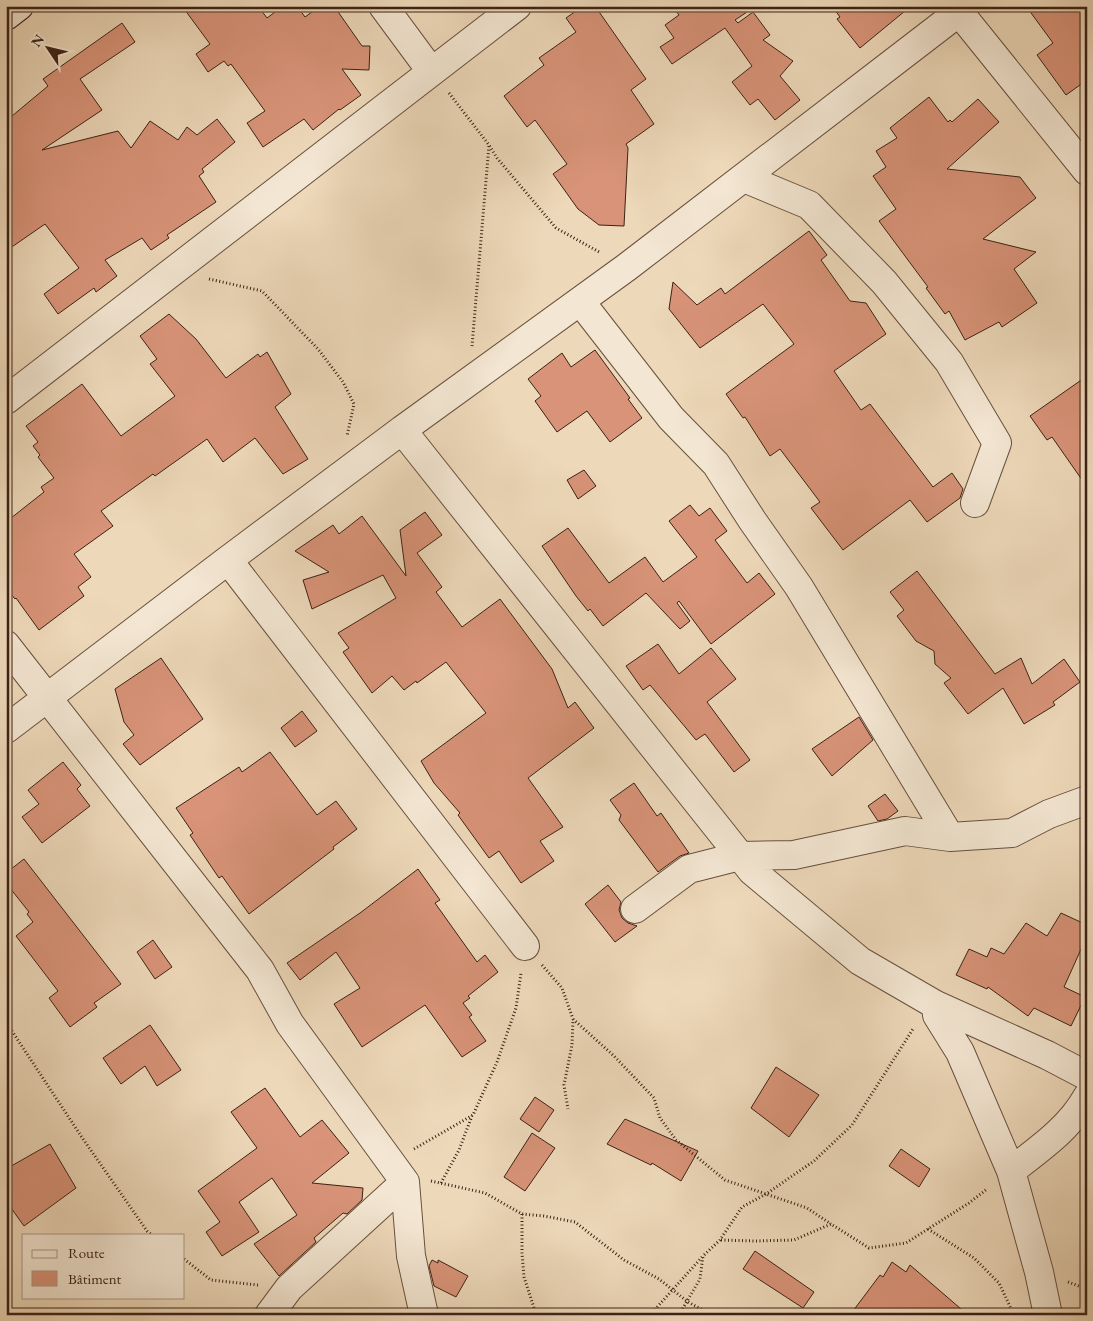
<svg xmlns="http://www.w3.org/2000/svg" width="1093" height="1321" font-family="'EB Garamond',serif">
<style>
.building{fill:#d89378;stroke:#3c2215}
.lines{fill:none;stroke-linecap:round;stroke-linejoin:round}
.street-casing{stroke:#68503e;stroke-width:30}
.secondary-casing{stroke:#3c2215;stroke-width:30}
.path{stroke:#3c2215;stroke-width:3;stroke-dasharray:1 2.5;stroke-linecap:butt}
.street{stroke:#f3e6d2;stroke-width:28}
.secondary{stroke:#f3e6d2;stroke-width:28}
</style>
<rect width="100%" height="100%" fill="#edd8b9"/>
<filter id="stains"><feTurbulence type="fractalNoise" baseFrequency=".004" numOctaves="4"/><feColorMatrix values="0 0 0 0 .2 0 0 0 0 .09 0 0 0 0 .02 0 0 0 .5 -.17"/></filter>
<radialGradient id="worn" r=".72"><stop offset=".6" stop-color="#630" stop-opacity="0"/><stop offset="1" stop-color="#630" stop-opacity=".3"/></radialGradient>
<path class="building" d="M182 6H258L267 18 283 6H297L305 17 320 6H334L362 46H370L369 70 342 69 361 95 340 110 339 109 313 130 304 119 263 147 247 123 265 111 231 64 228 66 224 61 208 72 196 54 210 44Z
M583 6H595L646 79 631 90 654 124 626 144 628 148 624 226 599 225 578 209 553 174 567 164 535 120 527 127 504 96 544 65 539 58 576 32 566 18Z
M672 6H756L735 20 738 23 753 12 770 35 763 40 793 61 780 76 800 100 775 120 758 99 750 105 732 82 752 66 725 28 672 64 660 47 674 38 665 25 679 15Z
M832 6H911L860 48 837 19 840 17Z
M1026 6H1087V80L1066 95 1037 55 1053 43Z
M122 23 135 42 80 79 102 110 42 150 118 131 131 148 150 121 178 140 187 127 197 135 217 119 235 142 202 169 204 172 199 176 216 202 167 235 169 238 151 250 142 238 105 260 117 276 96 292 94 288 58 314 44 294 79 268 45 224 6 251V121L48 86 43 79Z
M929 97 948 122 950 120 952 122 978 99 999 122 947 169 1020 177 1036 198 983 239 1036 252 1014 269 1037 303 1002 327 999 322 965 340 949 311 945 314 926 288 928 287 879 221 896 209 873 176 886 167 876 151 897 138 890 128Z
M809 231 827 255 821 260 850 301 866 303 886 334 834 371 861 410 870 404 933 487 952 473 963 489 960 498 927 522 910 500 843 550 811 508 820 502 780 449 770 456 745 417 743 418 726 394 794 344 763 304 700 348 669 309 673 282 697 305 721 288 725 294Z
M169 314 196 339 226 378 258 354 260 357 267 352 291 394 275 407 308 459 283 474 255 438 223 462 207 439 155 476 153 474 101 511 113 526 74 554 91 577 78 587 84 596 39 630 16 598 15 599 6 588V522L44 492 41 487 54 478 38 457 40 455 33 446 38 442 26 426 82 384 121 436 175 396 150 364 157 359 140 336Z
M595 350 630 398 628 399 642 418 610 442 587 411 557 432 535 401 541 396 528 379 562 353 571 367Z
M1087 376V487L1052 437 1047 440 1030 416Z
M584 470 596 486 578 499 567 480Z
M690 505 699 516 710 508 727 531 715 540 747 583 759 573 775 594 711 644 679 601 677 603 690 621 680 629 646 593 603 626 590 609 588 611 576 596 542 546 568 528 609 583 645 557 663 582 697 557 669 521Z
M425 512 442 535 417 553 442 587 436 592 462 627 500 599 552 669 568 708 575 702 594 728 528 778 563 827 540 841 554 861 521 883 499 851 489 858 458 815 460 813 434 783 421 761 486 713 446 662 417 683 416 681 404 690 392 676 372 693 343 652 349 648 338 633 396 598 383 575 312 609 303 580 329 572 295 551 333 525 339 534 362 516 406 576 400 530Z
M917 571 995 674 1021 658 1032 684 1064 659 1080 682 1053 702 1055 705 1024 724 1003 688 968 714 944 683 951 678 935 664 934 651 916 641 897 616 904 610 890 592Z
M658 644 679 674 711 648 736 679 707 702 750 760 734 772 705 734 696 740 650 685 643 690 626 666Z
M161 658 203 719 140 765 123 744 134 735 124 722 115 689Z
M302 711 317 731 295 747 281 728Z
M859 717 873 740 832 776 812 749Z
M270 752 317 815 336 801 357 829 333 847 334 849 249 914 222 876 219 878 190 835 193 833 176 808 239 767 242 772Z
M63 762 81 785 77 789 90 806 42 843 22 817 39 804 28 790Z
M634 783 657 816 661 813 689 853 680 856 658 872 619 820 621 815 610 800Z
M885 794 898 811 887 819 878 821 868 806Z
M24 859 121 984 94 1003 97 1007 70 1027 49 998 58 991 16 936 33 922 27 914 29 912 6 883V873Z
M418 869 440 900 435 903 477 962 485 955 498 972 468 996 470 998 463 1003 472 1015 469 1017 486 1041 462 1057 425 1005 362 1047 334 1004 360 988 336 952 300 980 287 963 360 913Z
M608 885 621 902 619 910 622 918 628 923 637 926 615 942 585 904Z
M1061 913 1087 925V936L1064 987 1085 997 1071 1026 1034 1008 1028 1016 988 987 987 989 956 975 969 949 987 957 991 948 1004 954 1026 923 1047 936Z
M153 940 172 967 155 979 137 952Z
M150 1025 181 1070 157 1086 145 1066 121 1084 103 1058Z
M776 1067 819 1095 789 1137 751 1108Z
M265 1088 300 1137 322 1120 349 1153 312 1183 363 1188 362 1200 347 1214 343 1213 314 1238 316 1242 279 1276 254 1244 297 1215 272 1178 239 1202 259 1232 222 1256 206 1232 220 1222 198 1191 257 1148 231 1112Z
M535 1097 554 1110 539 1132 520 1119Z
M625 1119 698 1151 681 1181 652 1163 651 1165 607 1144Z
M532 1133 555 1148 525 1191 504 1177Z
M50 1144 76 1188 24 1226 6 1201V1169Z
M901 1149 930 1169 919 1187 889 1166Z
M755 1251 814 1292 803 1308 743 1269Z
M432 1260 438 1263V1260L468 1276 456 1297 434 1286 429 1266Z
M892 1262 906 1272 910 1265 968 1315H850L880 1275 883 1277Z"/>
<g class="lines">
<g class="street-casing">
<path id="street" d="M383 6 431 71
M965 6 959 12 1087 171
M959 12 627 267 402 430 752 871 860 961 936 1005 1047 1055 1087 1076
M744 178 809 205 884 282 949 362 997 443 975 503
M580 301 671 418 716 464 752 520 799 587 950 837
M6 400 517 6
M402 430 228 560 525 946
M6 645 260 970 290 1024 405 1182 411 1256 424 1315
M6 729 228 560
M635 909 689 869 740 856 794 855 905 831 950 837 1012 833 1049 814 1087 800
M936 1005 937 1015 960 1052 1011 1171 1039 1272 1048 1315
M1011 1171C1039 1149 1069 1129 1087 1097
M269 1315 289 1288 405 1182"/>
</g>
<g class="secondary-casing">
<path id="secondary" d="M6 16 19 6"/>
</g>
<path class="path" d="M449 93 489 145 497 158 556 228 601 253
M209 279 262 291 318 349 343 382 354 404 347 436
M472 346 489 145
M542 965 562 988 573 1019 572 1045 564 1085 568 1109
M573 1019 614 1056 654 1098 660 1118 676 1140 725 1180 807 1208 831 1224
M6 1022 83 1139 147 1231 152 1235
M414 1149 473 1115 497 1062 516 1008 521 973
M431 1181 485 1193 522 1214 544 1216 575 1222 624 1260 659 1279 688 1302 712 1315
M441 1183 459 1150 472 1116
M522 1214V1253L524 1277 535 1311 538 1315
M928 1229 974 1258 999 1283 1014 1315
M721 1240 755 1241 794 1240 831 1224 869 1248 906 1243 969 1203 987 1189
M184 1259 211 1280 258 1285
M1068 1282 1087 1289
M650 1315 703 1256
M679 1315 700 1279 703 1256 720 1240 742 1207 766 1194 814 1161 852 1125 913 1029"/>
<use href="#street" class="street"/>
<use href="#secondary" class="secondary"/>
</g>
<rect width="1093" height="1321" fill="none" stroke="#edd8b9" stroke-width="25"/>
<rect x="8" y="8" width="1078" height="1306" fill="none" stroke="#3c2215" stroke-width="2.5"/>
<rect x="12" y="12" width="1068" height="1296" fill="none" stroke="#3c2215"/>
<rect x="22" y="1234" width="162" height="65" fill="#f3e6d2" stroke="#aa9886"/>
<rect x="32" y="1250" width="25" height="8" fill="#f3e6d2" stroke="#aa9886"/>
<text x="68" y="1258" font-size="15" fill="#3c2215">Route</text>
<rect x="32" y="1271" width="25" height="15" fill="#d89378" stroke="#aa9886"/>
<text x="68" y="1284" font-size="15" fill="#3c2215">Bâtiment</text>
<g transform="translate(48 48) rotate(305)" stroke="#f3e6d2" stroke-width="4" paint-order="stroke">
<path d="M0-4L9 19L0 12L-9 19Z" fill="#3c2215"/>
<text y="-8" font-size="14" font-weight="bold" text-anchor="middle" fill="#3c2215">N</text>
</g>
<rect width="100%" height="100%" filter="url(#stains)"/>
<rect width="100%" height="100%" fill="url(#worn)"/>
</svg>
